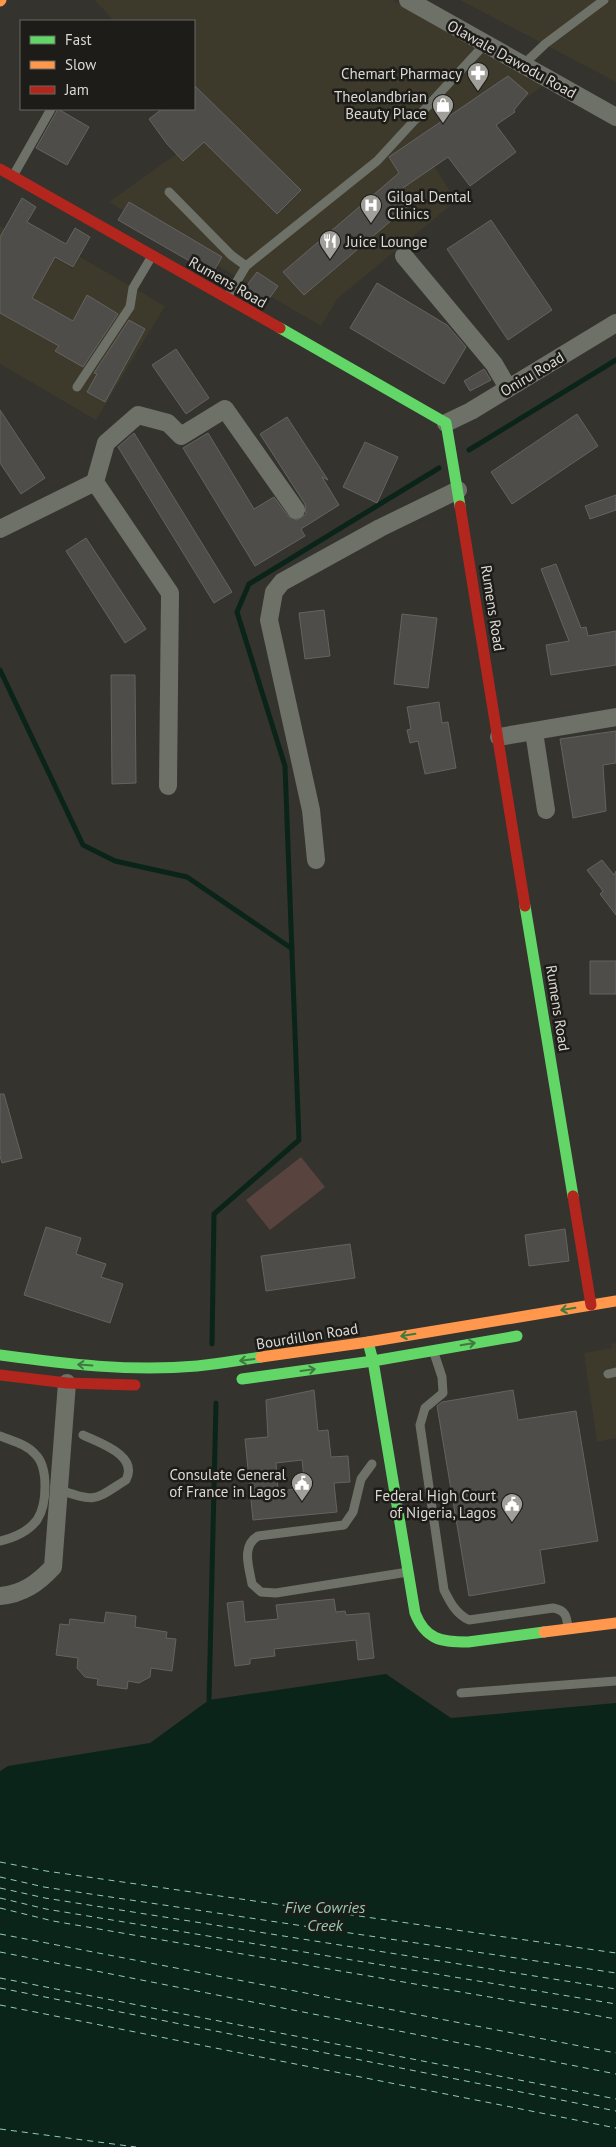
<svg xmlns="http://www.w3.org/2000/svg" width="616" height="2147" font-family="'PT Sans',sans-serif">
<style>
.built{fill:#3d3a2c}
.green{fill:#58433f}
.water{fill:#0b241a}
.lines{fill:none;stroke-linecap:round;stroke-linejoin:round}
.stream{stroke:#0b241a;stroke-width:5}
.ferry{stroke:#94cdb2;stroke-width:1;stroke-dasharray:6 5;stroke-linecap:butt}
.building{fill:#4f4d4a;stroke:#656360;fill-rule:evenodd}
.lane{stroke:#6d7168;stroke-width:9}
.street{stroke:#6d7168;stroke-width:18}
.fast{stroke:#63d668;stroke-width:11}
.slow{stroke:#ff974d;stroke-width:11}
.jam{stroke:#b3261e;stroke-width:11}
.oneway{stroke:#407940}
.labels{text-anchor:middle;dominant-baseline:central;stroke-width:5;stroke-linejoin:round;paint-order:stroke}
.street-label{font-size:15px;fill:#dad9d3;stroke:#1d1c18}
.poi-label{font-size:15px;fill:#dad9d3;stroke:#1d1c18;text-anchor:end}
.water-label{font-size:16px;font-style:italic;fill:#94cdb2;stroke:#1d1c18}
</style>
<rect width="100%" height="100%" fill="#34332e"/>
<path class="built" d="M95 0H393L545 84 434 166 456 201 338 298 321 326 109 202 210 130 192 109H194V21H114Z
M460 0H616V82L561 53Z
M0 226 73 269 80 257 165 306 96 420 0 364Z
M616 1343V1438L597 1442 584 1353 612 1348 611 1344Z"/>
<path class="green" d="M301 1157 325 1187 270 1230 246 1200Z"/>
<path class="water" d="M386 1674 451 1718 616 1703V2147H0V1771L8 1766 150 1743 209 1700Z"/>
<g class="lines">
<path class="stream" d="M469 450 616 360
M0 670 83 845 115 861 187 877 291 948
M212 1344 214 1214 299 1140 285 766 237 612 249 584 439 468
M209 1700 216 1403"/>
<path class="ferry" d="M0 1862 46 1871 616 1953
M0 1877 44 1887 616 1973
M0 1888 45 1898 616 1989
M0 1898 46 1909 616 2004
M0 1908 53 1921 616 2019
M0 1934 616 2053
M0 1952 616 2074
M0 1978 616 2099
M0 1988 616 2111
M0 2005 616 2128
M0 2129 136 2147"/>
</g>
<path class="building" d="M508 76 528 93 514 110 515 112 496 125 516 152 470 186 448 157 400 190 412 203 304 295 283 272 399 173 389 157Z
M194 85 301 190 277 214 204 142 183 161 167 144 149 119 162 109H194Z
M58 109 89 127 67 165 36 148Z
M22 198 36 207 27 222 66 244 75 228 90 237 73 267 55 257 32 298 73 321 87 295 118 314 83 367 55 351 59 346 0 313V237Z
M129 202 222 257 212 274 118 220Z
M491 220 552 310 508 340 447 249Z
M257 272 278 286 266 303 245 288Z
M377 283 447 325 466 347 444 384 350 328Z
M129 320 145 329 105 402 87 392 97 374 94 373Z
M176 349 209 398 186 414 152 365Z
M484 369 491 380 470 391 464 381Z
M0 410 45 478 21 494 0 463Z
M577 414 598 446 512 504 491 472Z
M287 417 328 480 322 477 339 505 301 529 305 536 255 566 183 448 208 433 254 509 274 497 288 516 297 520 306 514 305 504 260 434Z
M134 433 232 592 214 603 118 447Z
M365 442 398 457 377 503 343 487Z
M616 495V510L590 519 585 506Z
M86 538 146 629 125 643 66 551Z
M556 564 581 628 586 627 588 636 616 631V665L551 675 546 645 569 641 541 569Z
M324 610 330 656 305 659 299 613Z
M402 614 437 618 428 688 394 684Z
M111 675H135L136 783 112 784Z
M439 702 442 723 448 722 456 768 425 774 418 741 410 743 407 730 411 729 407 707Z
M616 731V763L603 765 606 811 573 818 560 739Z
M602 860 614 875 616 871V915L600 894 603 891 587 870Z
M590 961H616V994H590Z
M0 1094H4L22 1158 2 1163 0 1156Z
M46 1227 81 1238 76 1254 106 1264 101 1277 123 1284 110 1323 24 1295Z
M565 1229 569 1261 529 1266 525 1235Z
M350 1244 355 1278 266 1291 261 1256Z
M314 1390 318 1431 328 1430 331 1457 348 1456 350 1482 334 1483 337 1512 253 1520 245 1439 268 1437 266 1400ZM302 1460 305 1488 278 1491 276 1463Z
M513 1390 518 1420 576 1411 598 1541 540 1550 545 1583 469 1596 437 1406 442 1402Z
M334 1599 336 1612 345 1611 346 1615 369 1613 374 1658 358 1660 356 1640 274 1649 275 1656 250 1659V1664L235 1666 227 1603 243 1601 245 1622 278 1619 276 1605Z
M106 1612 136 1616 135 1627 167 1632 166 1638 176 1639 172 1671 151 1668 150 1677 139 1683 128 1681 127 1689 97 1685 98 1679 85 1677 77 1668 78 1658 56 1655 60 1624 69 1625 70 1619 104 1623Z"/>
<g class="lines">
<path class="lane" d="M523 65 545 44 604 0
M13 176 51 109
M169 192 231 255 246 266
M227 298 246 266 377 161 485 44
M77 387 130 307 133 288 152 256
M434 1353 442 1377 443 1393 425 1408 420 1425 444 1590C450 1602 456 1614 469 1620L553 1608C566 1610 567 1617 568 1629
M608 1374 616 1372
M0 1436C12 1441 26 1444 35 1454 49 1467 47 1505 37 1520 28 1532 13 1538 0 1541
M372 1464 361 1479 353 1512 344 1525 258 1536C241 1546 249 1567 252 1584L261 1592 276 1593 408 1572
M60 1490C97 1503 94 1500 126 1480 139 1455 99 1443 83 1435
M461 1693 616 1681"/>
<path class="street" d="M408 0 616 117
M404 256 494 364 508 388
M446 423 471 411 616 323
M95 482 170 593 168 786
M0 529 95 482 106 443 138 415 168 423 181 436 225 409 296 510
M534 732 546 810
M499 737 616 717
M316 860 311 810 269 620 274 592 282 582 380 528 458 490
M0 1596C23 1594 38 1583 53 1567L67 1383"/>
<path class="fast" d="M280 328 446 423 460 506
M525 906 573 1196
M368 1342 373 1361 415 1613C426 1640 441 1642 468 1642L544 1632
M0 1355C65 1364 131 1372 197 1366 219 1364 240 1360 261 1357
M242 1379 373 1361 517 1336"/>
<path class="slow" d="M0 1 1 0
M261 1357 368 1342 616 1301
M544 1632 616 1623"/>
<path class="jam" d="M0 169 280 328
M460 506 525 906
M573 1196 591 1305
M0 1375 67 1383 135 1385"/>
</g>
<defs><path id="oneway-shaft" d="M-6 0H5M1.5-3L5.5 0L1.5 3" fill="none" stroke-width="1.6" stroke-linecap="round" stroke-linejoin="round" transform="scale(1.25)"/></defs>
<g class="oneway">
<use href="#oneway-shaft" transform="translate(568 1309) rotate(171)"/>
<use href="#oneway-shaft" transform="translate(408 1335) rotate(171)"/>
<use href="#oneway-shaft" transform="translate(468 1344) rotate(-10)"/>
<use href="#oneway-shaft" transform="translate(247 1360) rotate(173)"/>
<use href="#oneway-shaft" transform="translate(85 1365) rotate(-176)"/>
<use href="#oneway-shaft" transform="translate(308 1370) rotate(-8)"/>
</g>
<defs>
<g id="pharmacy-pin" transform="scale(1.125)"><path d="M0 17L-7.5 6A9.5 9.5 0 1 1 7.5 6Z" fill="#a09f99" stroke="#1d1c18"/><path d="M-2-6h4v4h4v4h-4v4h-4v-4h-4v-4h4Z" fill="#fff"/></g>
<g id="shop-pin" transform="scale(1.125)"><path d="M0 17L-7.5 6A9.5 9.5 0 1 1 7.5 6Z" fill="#a09f99" stroke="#1d1c18"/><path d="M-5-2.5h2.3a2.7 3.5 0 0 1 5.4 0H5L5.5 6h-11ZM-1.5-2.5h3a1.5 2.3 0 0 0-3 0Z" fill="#fff"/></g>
<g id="hospital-pin" transform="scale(1.125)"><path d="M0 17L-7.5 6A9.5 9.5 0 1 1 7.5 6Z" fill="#a09f99" stroke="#1d1c18"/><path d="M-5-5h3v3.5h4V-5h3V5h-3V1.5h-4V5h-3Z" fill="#fff"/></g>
<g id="restaurant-pin" transform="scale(1.125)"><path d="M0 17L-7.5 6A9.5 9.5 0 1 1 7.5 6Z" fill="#a09f99" stroke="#1d1c18"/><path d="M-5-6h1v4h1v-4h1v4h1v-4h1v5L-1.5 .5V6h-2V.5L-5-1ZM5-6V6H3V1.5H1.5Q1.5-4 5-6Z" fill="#fff"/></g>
<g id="civic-pin" transform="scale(1.125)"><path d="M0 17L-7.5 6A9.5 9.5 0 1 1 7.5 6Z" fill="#a09f99" stroke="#1d1c18"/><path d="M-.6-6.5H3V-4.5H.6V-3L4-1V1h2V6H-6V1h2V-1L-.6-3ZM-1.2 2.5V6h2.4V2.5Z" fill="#fff"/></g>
</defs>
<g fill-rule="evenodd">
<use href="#pharmacy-pin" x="478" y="73"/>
<use href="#shop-pin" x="443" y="105"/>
<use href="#hospital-pin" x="371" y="205"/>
<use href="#restaurant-pin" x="330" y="241"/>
<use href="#civic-pin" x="302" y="1483"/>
<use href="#civic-pin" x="512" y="1504"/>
</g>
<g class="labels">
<g class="street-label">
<text transform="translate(512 59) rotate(29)">Olawale Dawodu Road</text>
<text transform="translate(228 282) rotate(30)">Rumens Road</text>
<text transform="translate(532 374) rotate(-31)">Oniru Road</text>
<text transform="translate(493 608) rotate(81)">Rumens Road</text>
<text transform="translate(558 1008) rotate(81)">Rumens Road</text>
<text transform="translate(307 1336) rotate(-9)">Bourdillon Road</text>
</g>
<g class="poi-label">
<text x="462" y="73">Chemart Pharmacy</text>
<text x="427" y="96">Theolandbrian<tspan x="427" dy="17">Beauty Place</tspan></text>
<text x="387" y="196" text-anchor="start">Gilgal Dental<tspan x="387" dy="17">Clinics</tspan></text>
<text x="346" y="241" text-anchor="start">Juice Lounge</text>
<text x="286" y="1474">Consulate General<tspan x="286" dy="17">of France in Lagos</tspan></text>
<text x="496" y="1495">Federal High Court<tspan x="496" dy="17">of Nigeria, Lagos</tspan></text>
</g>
<g class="water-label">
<text x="325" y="1907">Five Cowries<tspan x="325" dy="18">Creek</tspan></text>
</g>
</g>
<rect x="20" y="20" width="175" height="90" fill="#1d1c18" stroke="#696863"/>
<rect x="30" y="36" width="25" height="8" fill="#63d668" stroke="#696863"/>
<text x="65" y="45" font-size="15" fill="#dad9d3">Fast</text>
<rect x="30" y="61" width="25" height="8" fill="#ff974d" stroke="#696863"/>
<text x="65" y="70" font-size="15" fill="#dad9d3">Slow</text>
<rect x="30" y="86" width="25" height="8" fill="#b3261e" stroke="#696863"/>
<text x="65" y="95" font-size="15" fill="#dad9d3">Jam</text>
</svg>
